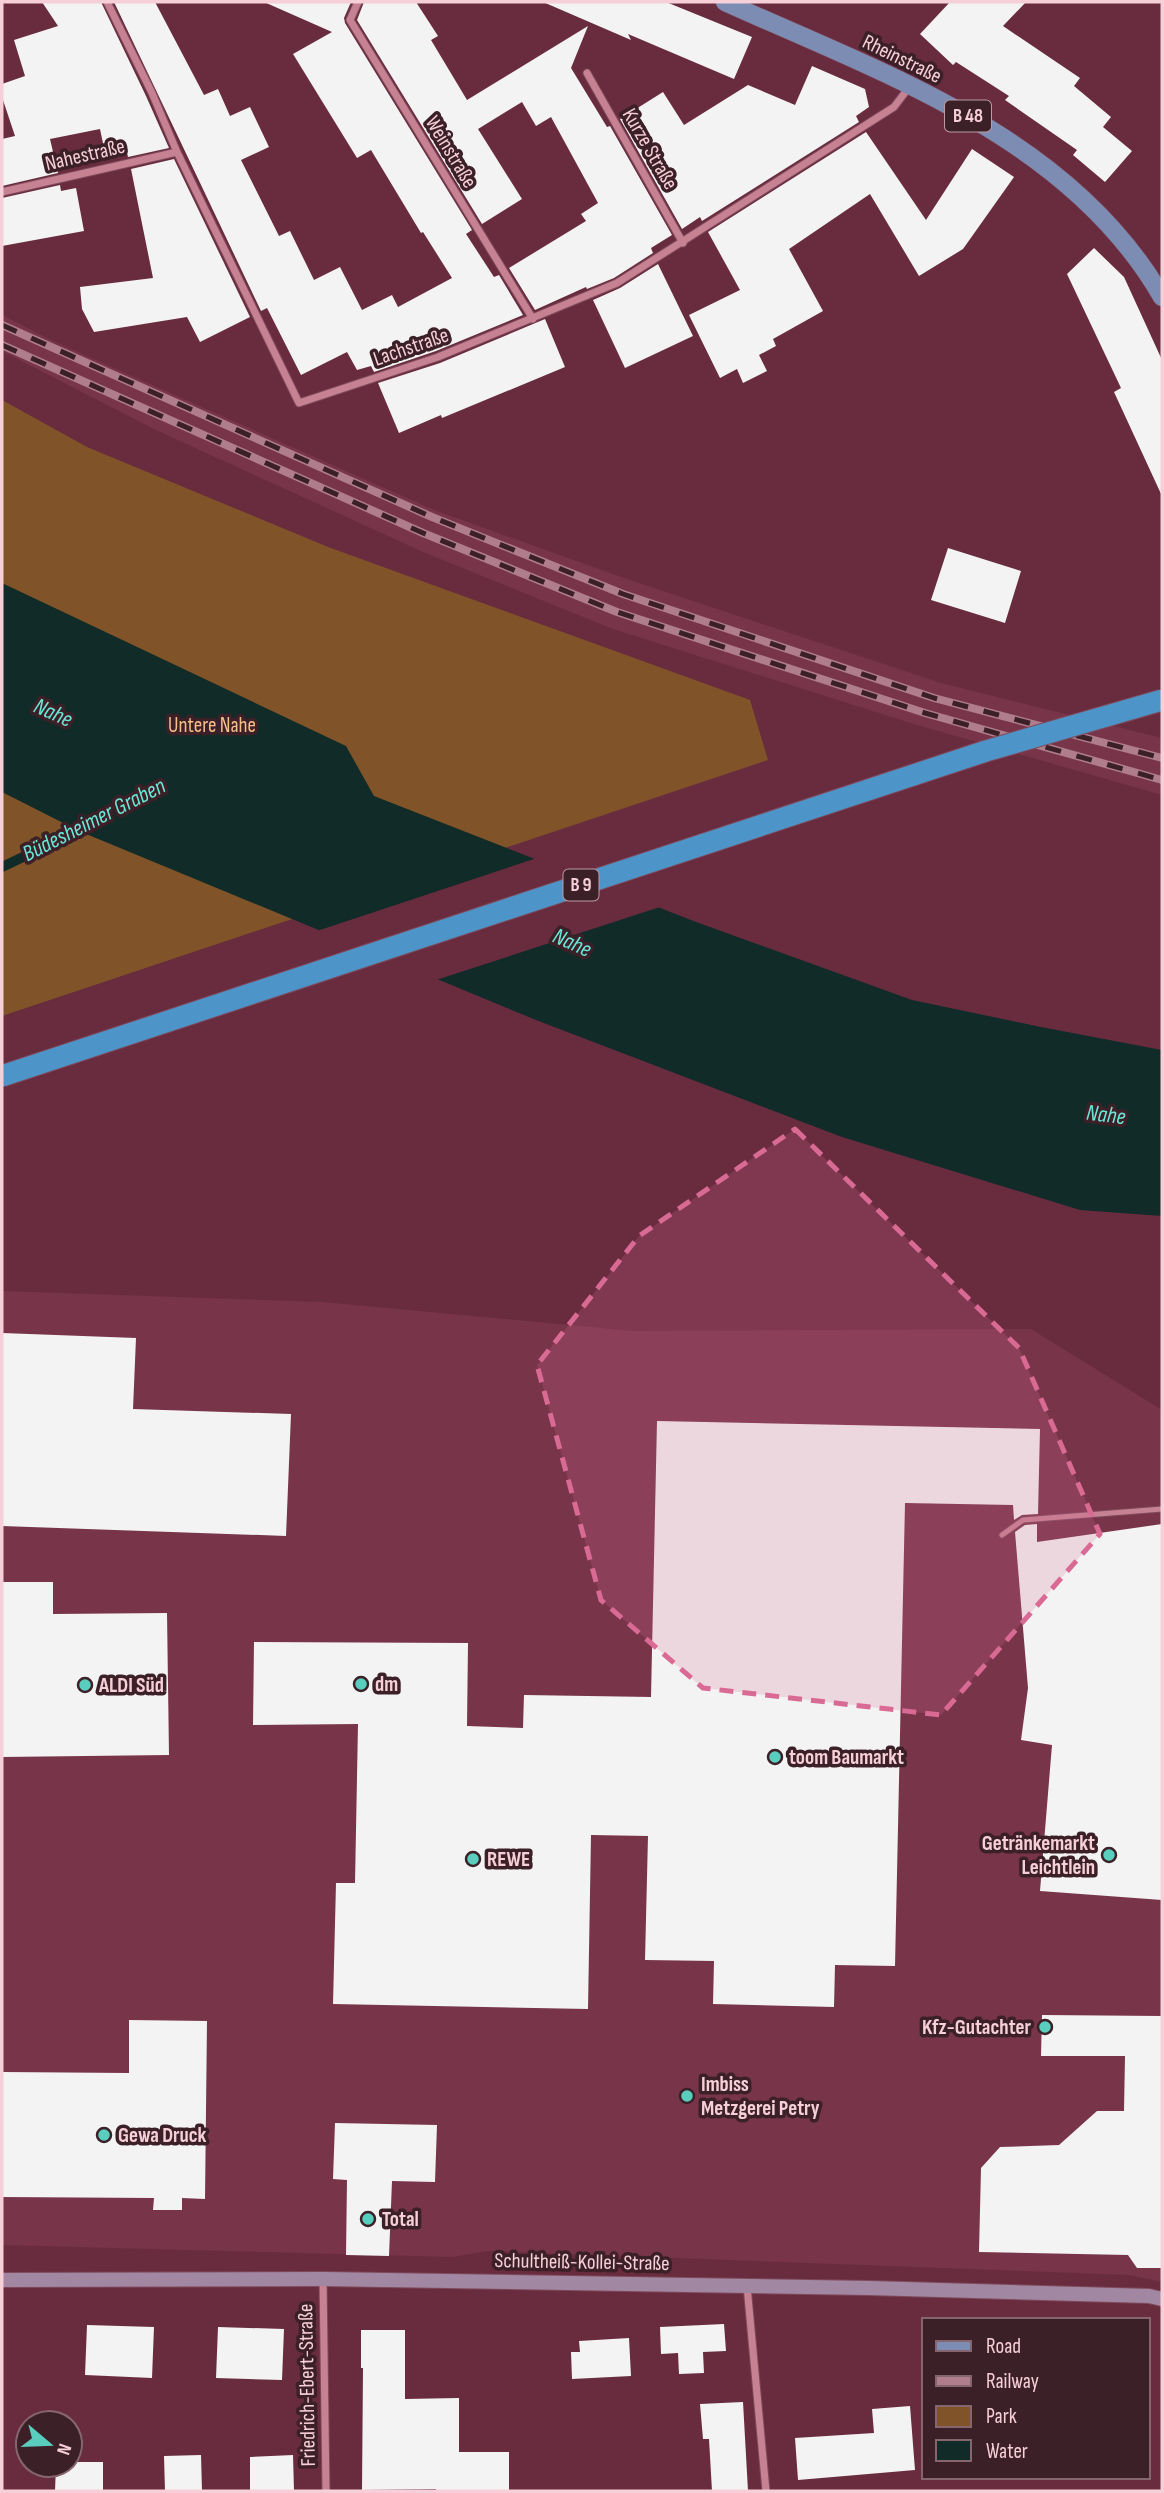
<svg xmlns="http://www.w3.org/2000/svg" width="1164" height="2493" font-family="'Sofia Sans Condensed',sans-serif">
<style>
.built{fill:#78354a}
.green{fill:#805428}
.water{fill:#102b28}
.pier{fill:#692c3f}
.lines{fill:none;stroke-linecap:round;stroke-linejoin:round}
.stream{stroke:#102b28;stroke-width:10}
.building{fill:#f3f3f3}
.lane-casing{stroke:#7e4a5b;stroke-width:7}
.street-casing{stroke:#7e4a5b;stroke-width:9}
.secondary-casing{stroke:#7e4a5b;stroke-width:16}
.primary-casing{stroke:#7e4a5b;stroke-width:19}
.lane{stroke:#c68193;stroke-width:5}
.street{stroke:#c68193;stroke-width:7}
.secondary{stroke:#a287a3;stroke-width:14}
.primary{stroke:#7d8cb3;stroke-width:18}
.rail-casing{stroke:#af7d8b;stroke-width:8}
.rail{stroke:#3c2028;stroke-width:5;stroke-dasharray:16;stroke-linecap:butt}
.highway-bridge-casing{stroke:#7e4a5b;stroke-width:23;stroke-linecap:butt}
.highway-bridge{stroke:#4d94c9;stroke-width:21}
.marked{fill:#d96a93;fill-opacity:0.2;stroke:#d96a93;stroke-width:5;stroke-dasharray:14 9;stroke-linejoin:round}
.poi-dot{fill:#59cebe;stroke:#3c2028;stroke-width:2.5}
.labels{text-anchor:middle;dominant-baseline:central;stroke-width:7;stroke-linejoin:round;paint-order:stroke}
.shield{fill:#3c2028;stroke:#be9aa3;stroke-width:2}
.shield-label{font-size:19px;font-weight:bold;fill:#f6cfd8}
.street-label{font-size:21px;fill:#f6cfd8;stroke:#3c2028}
.park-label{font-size:21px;fill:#f6be8b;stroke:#3c2028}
.poi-label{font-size:21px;font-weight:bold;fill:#f6cfd8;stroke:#3c2028;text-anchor:start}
.water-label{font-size:23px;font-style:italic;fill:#6ae8d7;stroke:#3c2028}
</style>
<rect width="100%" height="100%" fill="#692c3f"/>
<path class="built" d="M2 315 53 341 434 510 627 579 941 683 1162 738V795L917 725 613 629 423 552 154 429 2 351Z
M2 1291 322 1302 634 1331 1031 1329 1162 1410V2282L1129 2275 488 2251 453 2257 2 2245Z"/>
<path class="green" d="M2 400 87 447 328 547 750 700 768 760 2 1016Z"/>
<path class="water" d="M2 583 346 746 374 796 696 922 912 1000 1041 1027 1162 1050V1216L1080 1210 842 1137 536 1020 79 831 2 792Z"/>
<path class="pier" d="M540 857 663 906 433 981 314 932Z"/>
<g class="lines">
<path class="stream" d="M2 867 90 825"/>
</g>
<path class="building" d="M42 2H101L146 96 169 148 128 157 126 148 105 153 100 129 50 139 58 173 2 186V139L15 136 2 97V84L25 76 14 40 58 26Z
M114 2H155L204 95 218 89 230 116 250 107 269 147 241 160 279 236 290 231 314 280 340 267 362 310 392 295 398 307 452 278 423 232 421 233 371 150 357 158 293 54 332 32 264 2H351L344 18 345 23 472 230 466 234 494 277 499 275 523 315 436 351 374 372 371 366 357 370 347 352 301 375 267 308 261 311Z
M364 2H416L438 36 431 40 467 100 588 26 571 68 607 127 610 126 672 235 651 248 653 253 614 278 587 289 586 287 535 310 509 268 586 221 581 214 598 203 551 117 536 126 522 102 478 129 522 199 482 224 357 20Z
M543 2H666L752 37 734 79 628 34 631 40Z
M950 2H1026L1003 26 1080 78 1074 86 1111 117 1103 127 1132 151 1105 182 1073 155 1077 150 1005 100 1009 96 956 62 953 65 920 34Z
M812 66 865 89 869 107 856 116 859 122 702 221 700 217 682 229 620 119 663 92 684 125 748 85 795 105Z
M866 132 926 220 972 149 1014 177 963 249 919 276 870 194 789 249 823 311 773 339 776 346 759 355 767 371 743 383 737 369 720 378 689 315 740 290 708 232Z
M174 159 250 317 200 342 187 317 94 332 82 309 80 287 153 278 131 169Z
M60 185 61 191 76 188 84 231 2 246V198Z
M1094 248 1124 277 1162 360V496L1114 392 1121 388 1067 274Z
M658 264 693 336 625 368 593 300 620 288Z
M545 319 565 367 442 418 441 415 399 433 378 383 440 363Z
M948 548 1021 571 1005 623 931 600Z
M2 1333 136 1338 133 1409 291 1414 286 1536 2 1526Z
M657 1421 1040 1429 1038 1514 1022 1515 1014 1520 1013 1505 905 1503 895 1966 835 1965 834 2007 713 2004 714 1961 645 1960 648 1836 591 1835 588 2009 333 2004 336 1883H355L358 1724 253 1725 254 1642 468 1643 467 1726 523 1728 524 1695 651 1697Z
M1037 1524V1542L1162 1524V1900L1040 1891 1052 1745 1021 1740 1028 1688 1015 1532 1025 1525Z
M2 1582H53V1614L167 1613 169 1755 2 1757Z
M1042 2015 1162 2016V2268H1137L1128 2255 979 2252 981 2168 1000 2147 1059 2145 1097 2111H1124L1125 2056H1041Z
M129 2020 207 2021 205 2199 182 2198V2210H153L154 2198 2 2197V2072L129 2073Z
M335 2123 437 2125 435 2182 392 2181 389 2256 346 2255 347 2180 333 2179Z
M724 2324 726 2351 703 2352 704 2373 679 2374 678 2353 661 2354 660 2327Z
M87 2325 154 2327 152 2378 85 2375Z
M218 2327 284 2329 282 2380 216 2378Z
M361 2330H405V2399L459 2398V2452H509V2491H436V2489L362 2490 363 2368H361Z
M629 2338 631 2376 572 2379 571 2352H580L579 2341Z
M743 2402 748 2491H712L709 2439H703L700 2404Z
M910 2406 915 2470 798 2480 795 2438 874 2433 872 2409Z
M201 2455 202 2491H165L164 2456Z
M293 2455 294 2491H250V2457Z
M70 2462H103V2491H55L56 2465H70Z"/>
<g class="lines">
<g class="lane-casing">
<path id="lane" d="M1002 1535 1023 1520 1162 1509"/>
</g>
<g class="street-casing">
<path id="street" d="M107 2 152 93 177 152 299 403 438 357 617 283 894 107 910 86
M358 2 350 20 533 319
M587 73 683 243
M2 192 177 152
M323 2279 326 2491
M747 2286 766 2491"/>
</g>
<g class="secondary-casing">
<path id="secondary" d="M2 2280 323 2279 869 2288 1149 2296 1162 2299"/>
</g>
<g class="primary-casing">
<path id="primary" d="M725 2C884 74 1070 137 1162 297"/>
</g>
<use href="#lane" class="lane"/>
<use href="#street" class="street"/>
<use href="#secondary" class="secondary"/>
<use href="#primary" class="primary"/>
<g class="rail-casing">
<path id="rail" d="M2 325 432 517 623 594 934 698 1162 758
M2 345 423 533 617 612 925 713 1162 780"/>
</g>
<use href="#rail" class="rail"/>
<g class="highway-bridge-casing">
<path id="highway-bridge" d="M2 1076 986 751 1162 700"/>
</g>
<use href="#highway-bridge" class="highway-bridge"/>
</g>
<path class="marked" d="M795 1129 1019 1348 1100 1534 941 1715 703 1688 601 1600 537 1365 639 1236Z"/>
<g class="poi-dot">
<circle cx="361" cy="1684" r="7"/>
<circle cx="85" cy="1685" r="7"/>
<circle cx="775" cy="1757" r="7"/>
<circle cx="1109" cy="1855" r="7"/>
<circle cx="473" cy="1859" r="7"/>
<circle cx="1045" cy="2027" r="7"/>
<circle cx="687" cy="2096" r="7"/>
<circle cx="104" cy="2135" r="7"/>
<circle cx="368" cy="2219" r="7"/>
</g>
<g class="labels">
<g class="shield">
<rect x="945" y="100.5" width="46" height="31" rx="5"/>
<rect x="563.5" y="869.5" width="35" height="31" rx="5"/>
</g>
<g class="shield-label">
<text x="968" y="116">B 48</text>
<text x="581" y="885">B 9</text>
</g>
<g class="street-label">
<text transform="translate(902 59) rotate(26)">Rheinstraße</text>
<text transform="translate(650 149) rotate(60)">Kurze Straße</text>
<text transform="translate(451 152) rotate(59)">Weinstraße</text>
<text transform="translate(85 155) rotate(-13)">Nahestraße</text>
<text transform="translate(411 347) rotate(-19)">Lachstraße</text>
<text transform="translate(582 2262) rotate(1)">Schultheiß-Kollei-Straße</text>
<text transform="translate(307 2385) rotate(-91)">Friedrich-Ebert-Straße</text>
</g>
<g class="park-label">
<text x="212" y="725">Untere Nahe</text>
</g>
<g class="poi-label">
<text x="375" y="1684">dm</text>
<text x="99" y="1685">ALDI Süd</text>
<text x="789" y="1757">toom Baumarkt</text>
<text x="1095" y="1843" text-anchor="end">Getränkemarkt<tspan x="1095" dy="24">Leichtlein</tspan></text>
<text x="487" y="1859">REWE</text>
<text x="1031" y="2027" text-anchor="end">Kfz-Gutachter</text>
<text x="701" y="2084">Imbiss<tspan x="701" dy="24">Metzgerei Petry</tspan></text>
<text x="118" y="2135">Gewa Druck</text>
<text x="382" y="2219">Total</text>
</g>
<g class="water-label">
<text transform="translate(53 713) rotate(24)">Nahe</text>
<text transform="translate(94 820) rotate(-27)">Büdesheimer Graben</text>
<text transform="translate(572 943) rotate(24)">Nahe</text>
<text transform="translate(1106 1115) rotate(7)">Nahe</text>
</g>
</g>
<rect width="1164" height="2493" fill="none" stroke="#f6cfd8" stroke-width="7"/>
<rect x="922" y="2318" width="228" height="161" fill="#3c2028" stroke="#86666e" stroke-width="2"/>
<rect x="936" y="2341" width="35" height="10" fill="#7d8cb3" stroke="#86666e" stroke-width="2"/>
<text x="986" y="2353" font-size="21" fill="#f6cfd8">Road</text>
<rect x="936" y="2376" width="35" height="10" fill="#af7d8b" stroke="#86666e" stroke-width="2"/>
<text x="986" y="2388" font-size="21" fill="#f6cfd8">Railway</text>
<rect x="936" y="2406" width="35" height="21" fill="#805428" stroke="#86666e" stroke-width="2"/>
<text x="986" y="2423" font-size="21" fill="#f6cfd8">Park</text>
<rect x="936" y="2440" width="35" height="21" fill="#102b28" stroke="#86666e" stroke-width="2"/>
<text x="986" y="2458" font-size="21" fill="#f6cfd8">Water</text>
<g transform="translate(49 2444) rotate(109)"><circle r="33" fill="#3c2028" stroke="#86666e" stroke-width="2"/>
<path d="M0-5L12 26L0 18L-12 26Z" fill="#59cebe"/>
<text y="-10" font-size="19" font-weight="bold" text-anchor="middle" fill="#f6cfd8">N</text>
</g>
</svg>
